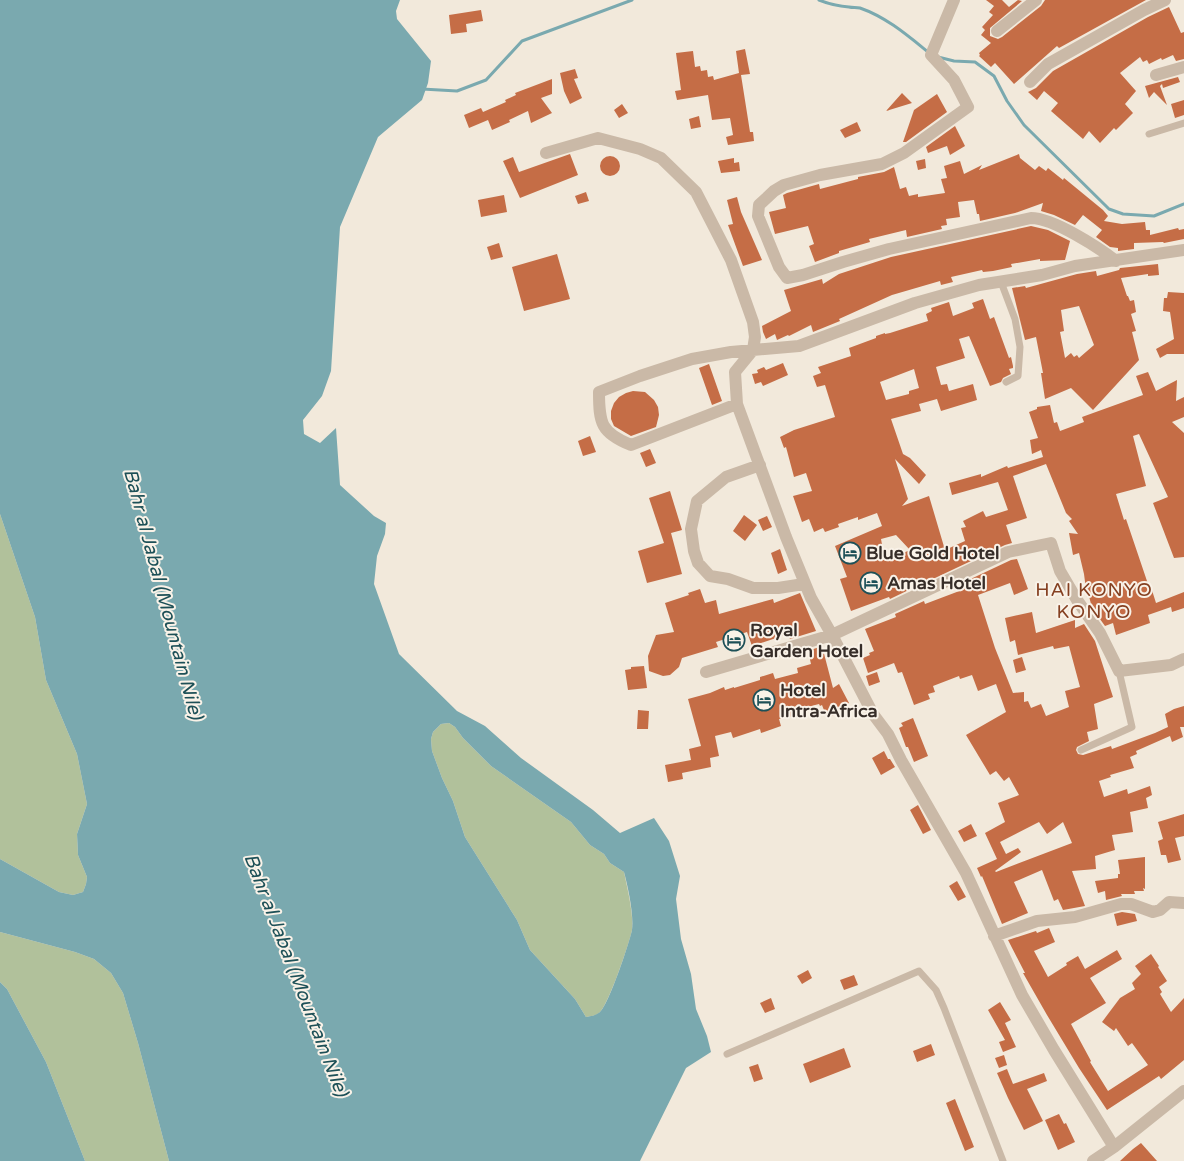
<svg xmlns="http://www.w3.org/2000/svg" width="1184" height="1161" font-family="'Varela Round',sans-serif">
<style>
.green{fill:#b1c19b}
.water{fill:#7aa9af;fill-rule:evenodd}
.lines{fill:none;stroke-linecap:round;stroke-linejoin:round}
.stream{stroke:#7aa9af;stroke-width:3}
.building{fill:#c56d46;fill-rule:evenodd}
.lane{stroke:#cab9a7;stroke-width:7}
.street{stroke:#cab9a7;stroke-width:12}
.labels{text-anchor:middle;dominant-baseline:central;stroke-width:4;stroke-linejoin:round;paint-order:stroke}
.poi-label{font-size:18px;font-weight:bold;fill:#362d28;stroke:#f9f2e8;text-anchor:start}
.neighbourhood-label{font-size:19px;letter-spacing:1px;fill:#854021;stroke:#f9f2e8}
.water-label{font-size:19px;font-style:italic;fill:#1d5057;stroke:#f9f2e8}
</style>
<rect width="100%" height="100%" fill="#f2e9db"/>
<path class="green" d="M0 514 35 617 46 680 77 754 87 804 77 834 78 855 87 877 86 884 83 892 73 895 59 892 0 859Z
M449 723 455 727 463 738 491 766 571 822 590 845 604 854 610 863 624 872C627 887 634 915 632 930 629 944 609 1003 600 1012 596 1016 591 1016 586 1017L575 999 530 950 517 920 465 837 453 801 442 778 432 751 431 739 433 732 441 724Z
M0 932 75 952 94 959 111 973 123 993 138 1043 169 1161H85L46 1062 7 989 0 982Z"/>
<path class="water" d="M0 0H400L396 11 397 19 431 61 428 83 422 100 378 137 340 227 331 371 322 396 303 420 304 434 320 443 336 428 340 485 374 516 386 523 385 534 377 556 374 584 399 654 457 711 485 726 521 758 593 810 620 833 654 818 669 841 680 876 676 899 681 939 691 974 696 1009 707 1036 711 1052 686 1068 640 1161H169L138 1043 123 993 111 973 94 959 75 952 0 932V859L59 892 73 895 83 892 86 884 87 877 78 855 77 834 87 804 77 754 46 680 35 617 0 514ZM449 723 455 727 463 738 491 766 571 822 590 845 604 854 610 863 624 872C628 887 634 915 632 930 629 944 609 1004 600 1012 595 1016 591 1016 586 1017L575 999 530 950 517 920 465 837 453 801 442 778 432 751 431 739 433 732 441 724Z
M0 982 7 989 46 1062 85 1161H0Z"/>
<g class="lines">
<path class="stream" d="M819 0C829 4 838 6 849 7 853 8 856 7 860 8 886 17 907 35 928 52
M938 57 954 61 975 62 994 76 1007 101 1024 125 1109 209 1123 214 1154 216 1184 204
M422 89 457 91 486 80 522 41 632 0"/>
</g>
<path class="building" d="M986 0H1002L1009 7 1018 0 1022 1 990 28V36L998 39 1002 37 1041 6 1045 0H1146L1059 48 1057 46 1014 84 995 63 991 67 979 56 980 55 979 53 991 43 981 35 985 30 982 27 993 15 989 12 994 6Z
M1169 7 1181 33 1184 32V59L1176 61 1173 55 1162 60 1161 58 1149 64 1147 60 1143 62 1140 57 1120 73 1136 91 1125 104 1133 113 1116 130 1114 128 1100 143 1089 131 1083 139 1051 111 1058 103 1044 91 1037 100 1028 92 1036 88 1053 71 1148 17Z
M481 10 483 21 466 24 467 32 451 34 449 15Z
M745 49 750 74 741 75 750 132H753L754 141 728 145 726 137 733 135 730 118 712 120 708 95 677 100 675 91 681 90 676 53 693 51 695 67 700 66 701 71 707 70 708 77 713 76 714 80 739 73 736 51Z
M575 69 578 78 574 79 582 98 570 104 564 91 560 73Z
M1178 77 1180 82 1163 88 1162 84 1160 86 1167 105 1154 92 1149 98 1145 86Z
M552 79V94L541 98 552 113 531 123 528 111 509 120 510 122 492 130 488 120 469 128 464 115 481 108 483 112 506 102 505 100 516 95 515 93Z
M902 93 912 103 886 111Z
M937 94 947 112 906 142H903L914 110Z
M1184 100V115L1175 118 1171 104Z
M622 104 628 113 619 118 614 110Z
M699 116 701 127 691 129 689 119Z
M857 122 861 131 845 138 840 130Z
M955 126 965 146 950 155 947 146 928 153 926 147Z
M570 154 578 175 520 198 503 161 513 157 519 172Z
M1019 154 1020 158 1035 170 1039 166 1046 171 1048 168 1063 180 1064 178 1103 210 1108 216 1104 221 1122 224 1145 222 1146 230H1150V235L1178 228 1179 230 1184 229V239L1164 243 1163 242 1134 243V249L1118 251V248L1110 247 1096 237 1102 230 1083 215 1075 225 1054 215 1041 211 1043 203 1015 213 980 221 979 214H977L974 200 958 202 960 217 946 219 947 225 941 226 942 229 907 237 906 230 869 239 870 242 839 251V253L815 262 809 246 814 244 808 226 775 234 769 212 786 208 783 195 787 193 819 184 820 189 858 179V177L884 172 894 167 900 189 906 187 909 196 918 194V197L945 193 941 179 947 178 944 166 960 161 964 174 982 165 979 170Z
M600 166a10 10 0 1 1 20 0a10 10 0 1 1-20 0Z
M734 158V163L739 162 740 171 721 173 718 161Z
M925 159 926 168 918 170 916 161Z
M586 192 589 201 578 204 575 196Z
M504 195 507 212 481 217 478 200Z
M737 197 741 212 762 260 743 266 728 225 733 224 727 200Z
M1031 226 1048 230 1070 241 1065 260 1040 261V259L1011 264 1012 267 993 271 983 272 982 270 951 277 953 282 941 285 940 281 892 295 839 319 840 321 813 332 811 325 789 336 788 335 777 340 775 334 766 339 763 332 762 326 791 311 784 290 822 279 823 284 839 274 891 257Z
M499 243 503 257 491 260 487 247Z
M557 254 570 299 524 311 512 267Z
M1158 264 1159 275 1148 276V274L1121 278 1127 296H1128L1130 301 1134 300 1136 312 1131 314 1136 331 1132 332 1139 360 1093 410 1071 388 1045 399 1041 373H1043L1036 337 1025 340 1012 288 1025 286 1026 288 1077 274 1096 271 1097 276 1119 270 1120 268ZM1079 306 1094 345 1079 358 1077 355 1074 357 1071 353 1065 358 1060 332 1064 331 1061 310Z
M1168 292 1184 293V354H1167L1160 358 1156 349 1174 339 1170 312 1163 311 1164 298H1167Z
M983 299 990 319 994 317 1009 358 1011 357 1013 366V368L1009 369 1011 374 1003 378 1001 382 990 386 969 336 959 339 965 358 936 367 941 385 947 384 949 391 973 384 977 400 941 411 937 399 919 404 921 411 891 419 903 454 910 458 926 475 919 484 895 459 908 499 902 506 929 496 945 550 965 541 961 528 966 527 963 521 983 511 986 517 1008 510 998 482 952 495 949 483 981 474V477L1007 466 1008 468 1043 457 1041 450 1032 454 1030 440 1038 438 1029 412 1037 409V407L1050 405 1054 423 1057 422 1060 431 1084 422 1082 417 1143 395 1136 376 1148 372 1156 391 1177 380 1176 401 1184 397V417L1172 422 1184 433V557L1174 558 1153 503 1168 497 1139 434 1133 436 1146 486 1116 494 1124 520 1126 519 1148 584H1150L1156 603 1184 592V608L1172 612 1171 607 1148 615 1150 623 1116 635 1113 623 1105 626 1092 608 1089 596 1087 597 1084 574 1079 553 1073 555 1069 533 1078 534 1069 521 1072 519 1066 513 1046 464 1013 476 1027 518 1006 525 1012 543 1005 545 935 578 918 584 919 585 890 599 889 597 851 611 840 579 847 577 835 546 882 526 877 513 858 520V517L838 524 839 527 825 532 823 528 814 532 809 519 802 522 793 496 812 491 806 473 794 477 786 447 784 448 780 437 794 430 835 417 825 385 817 387 813 376 821 373 818 367 851 356 849 348 876 338V336L885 333V334L890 333 928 321 926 314 932 311 931 308 949 302 953 316 974 308 972 303ZM914 369 919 388 909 391V394L886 400 880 382ZM896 535 910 550 885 561 881 539Z
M783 363 788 375 763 386 761 382 755 384 752 374 758 373 757 370 764 367 766 370Z
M709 364 722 401 712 405 699 368Z
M633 391 645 392 654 400 658 407 659 415 656 427 631 436 614 426 611 419V411L614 403 619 397 626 393Z
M590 436 596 452 583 456 578 441Z
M650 449 656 463 646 467 640 453Z
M670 491 682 530 671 533 682 574 647 583 638 551 664 543 649 498Z
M744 515 757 525 745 541 733 531Z
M767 516 772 527 763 531 758 520Z
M780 549 787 570 778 574 771 553Z
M1017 559 1028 589 1014 595 1010 583 978 595 995 648 1013 693 1024 692V702L1028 701 1031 708 1041 704 1046 716 1069 707 1065 691 1080 687 1069 646 1054 649 1053 646 1018 655 1015 640 1010 642 1005 618 1032 612 1036 633 1075 620V628L1084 624 1095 641 1113 697 1094 704 1098 729 1087 732 1089 741 1077 747 1076 750 1078 754 1083 755 1111 746 1112 749 1155 733 1168 727 1165 714 1174 709 1184 706V727H1180L1183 737 1172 742 1170 736 1136 751 1137 754 1130 757 1134 768 1110 775 1111 777 1099 781 1104 797 1127 789 1128 794 1150 786 1152 795 1146 798 1148 808 1130 812 1133 832 1112 835 1115 850 1095 856 1096 869 1072 871 1085 906 1063 910 1058 899 1054 901 1042 870 1014 882 1028 913 1002 924 982 876 981 877 977 868 997 859 985 833 1005 822 998 803 1019 795 1009 777 1004 781 996 771 990 775 966 735 1006 712 996 684 978 691 972 675 960 679 959 676 933 686 935 692 928 694 930 699 914 705 902 672 898 673 894 663 868 673 863 658 870 655 869 653 874 651 865 629 896 617 895 614 924 601 925 604 962 590 960 584 1011 560ZM1039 822 1047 834 1063 822 1072 843 996 872 995 871 1021 852 1018 848 1006 854 1000 842Z
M700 589 705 603 716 600 719 614 773 599 774 603 800 593 816 631 790 639 788 634 752 646 747 632 716 642 718 647 682 658 679 667 670 675 663 676 649 671 648 656 656 635 674 632 665 603 689 595 688 593Z
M822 646 833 688 839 684 849 703 838 709 839 713 827 718 822 705 820 706 819 704 796 710 797 715 779 719 781 726 761 733 760 729 733 738 731 732 715 736 719 756 710 758 711 767 682 773 683 779 668 782 665 765 691 760 689 749 701 746 688 699 710 693 724 687 725 690 734 687V688L760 680V677L773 673 775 679 798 673 797 668 811 664 808 651Z
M1022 657 1026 670 1016 673 1013 660Z
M644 666 647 688 628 690 625 670 631 669V667Z
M877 672 880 682 869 686 866 676Z
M638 710 649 711 648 729H637Z
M913 718 928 756 914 762 908 747H906L899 728 903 726 901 723Z
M884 751 888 759H890L895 767 881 775 872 758Z
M918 805 931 830 923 834 910 810Z
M1184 814V836L1175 838 1181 860 1168 863 1166 855H1161L1158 841 1163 839 1158 822Z
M971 824 977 836 964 842 958 831Z
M1145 857V889L1143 888 1144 891H1134L1135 894H1121L1122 896 1106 900 1105 891 1098 893 1095 881 1118 878V874H1120L1118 860Z
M957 881 966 897 958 901 949 886Z
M1122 912 1135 914 1137 921 1117 926 1114 914Z
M1049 928 1055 942 1034 951 1048 977 1067 965 1066 963 1078 956 1085 969 1117 950 1122 959 1090 978 1106 1003 1071 1024 1091 1061 1090 1062 1108 1091 1148 1065 1132 1043 1128 1046 1116 1028 1114 1031 1102 1022 1120 998 1135 989 1132 983 1141 974 1135 966 1151 954 1159 966 1158 967 1167 981 1159 987 1162 992 1160 994 1171 1012 1184 998V1060L1161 1079 1159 1076 1107 1110 1079 1068 1047 1015 1023 973H1025L1008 940 1036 931 1037 933Z
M808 970 812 978 802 984 797 976Z
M854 975 858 985 844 990 840 980Z
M771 998 775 1009 765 1013 760 1003Z
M1000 1002 1011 1020 1005 1023 1016 1047 1003 1052 999 1042 1005 1040 988 1010Z
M931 1044 935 1055 917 1062 913 1051Z
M844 1048 851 1067 810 1083 803 1064Z
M1004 1055 1007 1065 999 1068 995 1058Z
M758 1064 763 1079 754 1082 749 1067Z
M1007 1069 1013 1084 1044 1073 1047 1081 1027 1089 1043 1121 1024 1130 1008 1098 997 1073Z
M955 1099 974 1147 965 1151 946 1103Z
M1059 1114 1064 1124 1066 1123 1075 1142 1058 1150 1045 1120Z
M1141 1143 1157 1161H1120L1133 1149Z"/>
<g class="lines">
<path class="lane" d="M1149 134 1184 123
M1001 282 1015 319 1020 347 1018 376 1006 382
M1081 750 1132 727 1119 671
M727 1054 919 971 936 990 944 1008 1003 1161"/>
<path class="street" d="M954 0 931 55 954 80 968 107 904 153 882 164 820 175 784 185 774 191 759 205 758 216 779 267 787 278 803 275 843 262 889 249 1031 218C1053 218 1098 247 1116 261
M997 31 1036 0
M1156 75 1184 67
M1030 82 1048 64 1144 10 1165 0
M546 153 598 138 640 149 661 158 696 192 731 260 753 322 755 337 753 350 735 372 737 404 786 537 811 598 832 635 873 714 888 734 901 760 966 873 1022 995 1054 1050 1114 1147
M737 404 631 445C601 433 599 423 599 392L640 376 692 359 731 352 799 346 915 303 979 285 1042 275 1075 266 1184 250
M760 465 726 477 697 501 691 529 694 551 698 563 710 576 728 579 753 588H778L804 584
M706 672 832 635 1008 552 1051 543 1060 571 1077 600 1100 633 1119 671 1171 665 1184 659
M994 936 1037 921 1075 917 1121 904H1131L1153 912 1160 910 1169 902 1184 903
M1093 1161 1114 1147 1184 1091"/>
</g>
<defs>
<g id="hotel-ring" transform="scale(1.125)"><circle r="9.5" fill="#f9f2e8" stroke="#1d5057" stroke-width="1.5"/><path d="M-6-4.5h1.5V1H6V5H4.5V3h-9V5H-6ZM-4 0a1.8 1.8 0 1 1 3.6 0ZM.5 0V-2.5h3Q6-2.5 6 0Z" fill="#1d5057"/></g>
</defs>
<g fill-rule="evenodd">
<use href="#hotel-ring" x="850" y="553"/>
<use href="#hotel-ring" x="871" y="583"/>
<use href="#hotel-ring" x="734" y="640"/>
<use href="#hotel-ring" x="764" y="700"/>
</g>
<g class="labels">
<g class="poi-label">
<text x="866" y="553">Blue Gold Hotel</text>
<text x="887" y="583">Amas Hotel</text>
<text x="750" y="630">Royal<tspan x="750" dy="21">Garden Hotel</tspan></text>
<text x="780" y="690">Hotel<tspan x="780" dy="21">Intra-Africa</tspan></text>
</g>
<g class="neighbourhood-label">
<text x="1094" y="590">HAI KONYO<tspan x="1094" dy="22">KONYO</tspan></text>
</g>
<g class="water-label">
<text transform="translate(163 594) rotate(75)">Bahr al Jabal (Mountain Nile)</text>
<text transform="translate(296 975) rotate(69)">Bahr al Jabal (Mountain Nile)</text>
</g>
</g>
</svg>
